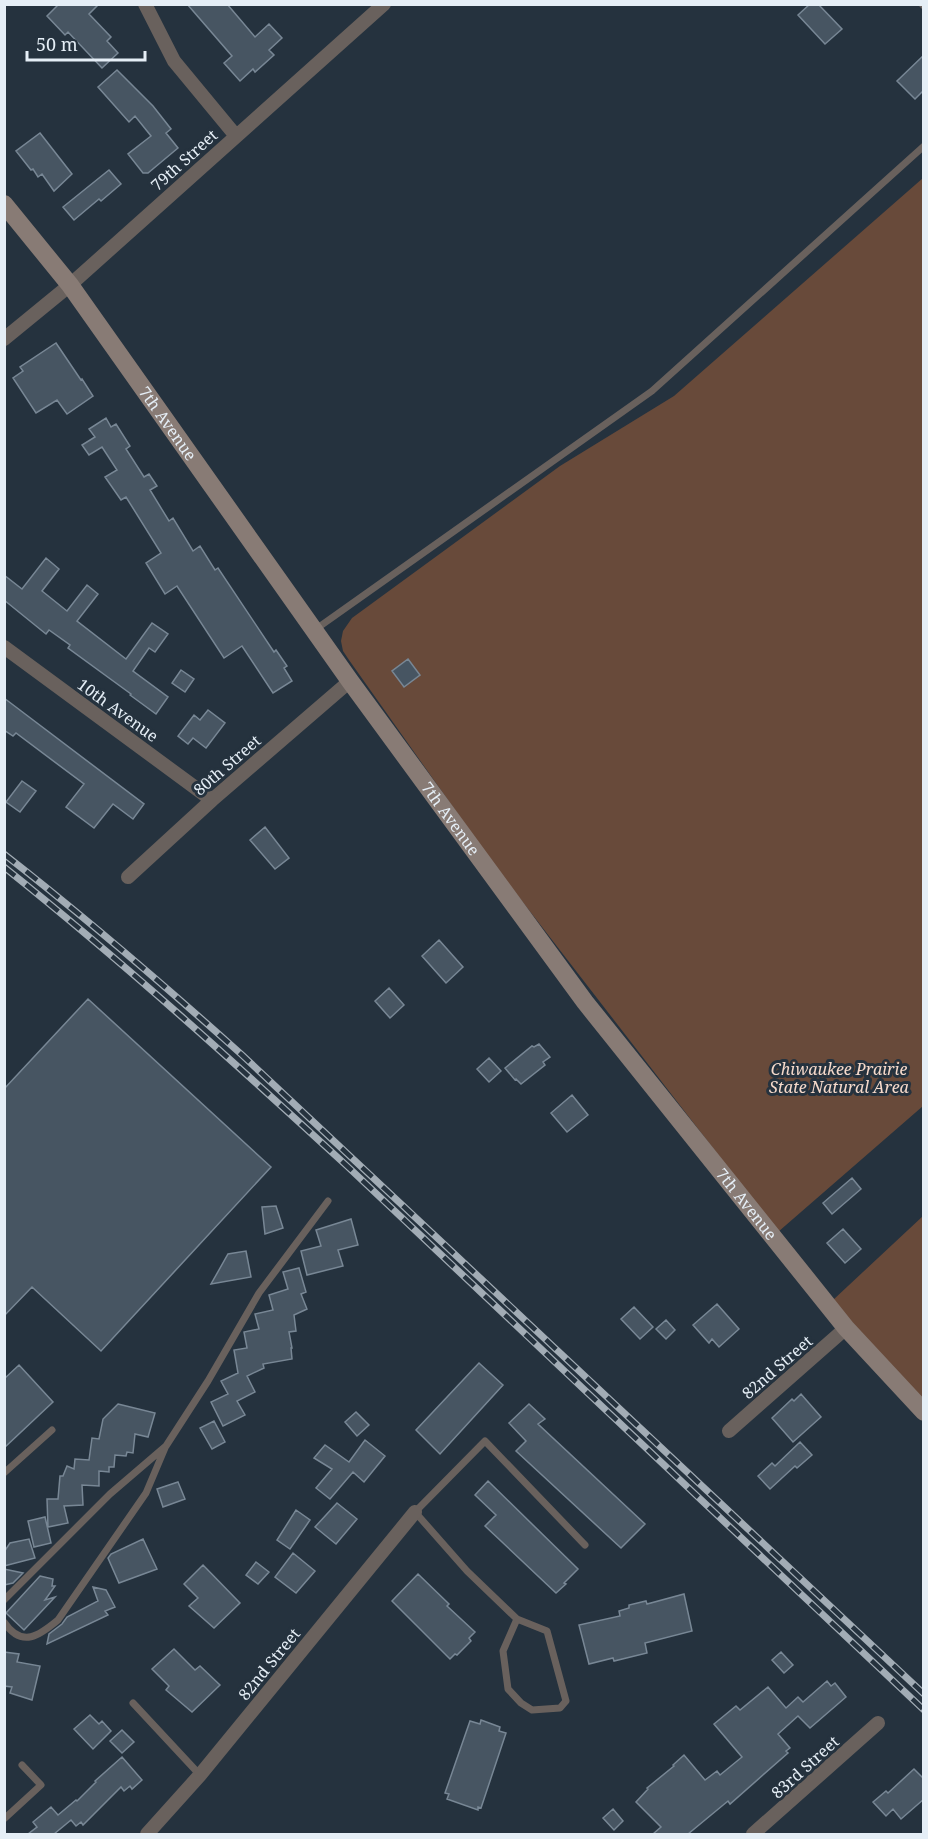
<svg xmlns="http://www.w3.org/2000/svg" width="928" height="1839" font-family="'Noto Serif',serif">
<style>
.green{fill:#684a3a}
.building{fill:#475562;stroke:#788795;stroke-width:1.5}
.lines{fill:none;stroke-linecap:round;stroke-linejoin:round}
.lane{stroke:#69615d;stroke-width:7}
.street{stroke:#69615d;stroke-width:14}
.secondary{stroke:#887b75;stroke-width:18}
.rail-casing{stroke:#a2acb5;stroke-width:7}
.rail{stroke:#25323e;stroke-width:4.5;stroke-dasharray:14;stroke-linecap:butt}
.labels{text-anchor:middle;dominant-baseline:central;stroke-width:6;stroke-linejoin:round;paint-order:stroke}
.street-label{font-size:16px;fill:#e5eef6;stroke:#25323e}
.park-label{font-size:16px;font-style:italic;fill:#f6dacb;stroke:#25323e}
</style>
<rect width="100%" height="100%" fill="#25323e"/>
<path class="green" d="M923 178V1106L778 1232 494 865 349 660 343 651 341 641 343 631 352 618 560 466 674 396Z
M923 1216V1403L886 1362 833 1300Z"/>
<path class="building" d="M59 4H99L89 14 111 37 107 41 118 53 102 68 68 32 65 35 47 16Z
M187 4H227L255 37 269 24 282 38 269 50 274 55 255 72 253 69 240 81 224 63 232 56Z
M810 4H818L842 29 825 44 798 15Z
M924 55V90L915 99 897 81Z
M117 70 153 106 171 129 166 133 178 148 148 173H143L128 154 151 136 135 116 129 122 98 87Z
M40 133 72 174 54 191 42 174 38 177 33 169 31 170 16 151Z
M109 170 121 184 101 201 99 199 74 220 63 207Z
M56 343 81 380 82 379 93 396 67 414 57 400 36 413 13 378 23 371 20 367Z
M106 418 111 427 116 424 130 446 126 449 144 477 149 474 157 486 150 490 169 521 173 518 193 551 200 546 215 570 218 568 274 652 276 650 287 666 284 668 292 681 273 693 242 646 224 658 177 586 165 594 146 563 161 553 126 497 121 500 105 477 117 470 102 447 89 455 82 445 95 437 89 429Z
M46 558 59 569 42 591 67 611 87 585 98 594 77 621 126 659 152 623 168 634 155 652 149 648 133 671 168 697 156 714 130 695 131 694 68 648 70 645 49 630 46 634 4 600V575L22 589Z
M408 659 420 675 404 687 392 671Z
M181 670 194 679 185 692 172 683Z
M4 698 144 804 133 819 113 804 94 828 66 807 84 784 16 733 13 736 4 730Z
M208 710 225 723 206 748 193 738 188 744 178 736 194 715 200 720Z
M22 781 36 791 20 812 6 802Z
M265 827 289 858 275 869 250 840Z
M439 940 463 967 446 983 422 956Z
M389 988 404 1005 390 1018 375 1001Z
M88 999 271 1167 101 1351 32 1287 4 1316V1089Z
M539 1044 550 1057 543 1062 545 1065 521 1084 516 1079 515 1080 505 1068 532 1046 534 1047Z
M489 1058 501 1071 489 1082 477 1069Z
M572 1095 588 1115 567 1132 551 1113Z
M852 1178 861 1189 832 1214 823 1203Z
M276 1206 283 1228 265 1234 262 1207Z
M351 1219 358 1245 338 1250 343 1266 307 1275 301 1251 321 1246 316 1230Z
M843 1229 861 1249 845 1263 827 1243Z
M246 1251 251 1277 211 1284 228 1254Z
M299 1268 306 1292 301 1294 307 1309 294 1315 296 1331 289 1332 292 1348H291L292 1359 263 1364 264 1368 247 1376 255 1392 237 1401 245 1415 223 1426 211 1402 228 1394 221 1381 238 1373 234 1350 247 1348 244 1332 259 1329 255 1314 273 1310 269 1295 288 1289 283 1272Z
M717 1304 739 1329 719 1347 712 1339 709 1343 693 1325Z
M634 1307 653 1327 640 1339 621 1319Z
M666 1320 675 1330 666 1339 656 1329Z
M479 1363 503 1385 440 1454 416 1430Z
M19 1365 53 1402 4 1448V1379Z
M801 1394 821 1417 793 1442 772 1418 792 1399 794 1401Z
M118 1404 155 1413 148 1437 135 1434 133 1453 127 1452 126 1456 115 1455 114 1467H109V1472L99 1471V1486L82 1485 83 1505 64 1506 68 1523 48 1527 47 1499H58L60 1476H63L67 1466 74 1469 75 1459 89 1460 92 1438 99 1439 103 1419Z
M529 1404 545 1419 538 1424 645 1524 621 1548 516 1451 526 1441 509 1423Z
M356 1412 369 1425 357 1436 345 1422Z
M214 1421 225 1442 212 1449 200 1428Z
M365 1440 385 1456 364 1482 353 1472 330 1499 316 1488 332 1469 314 1458 325 1445 349 1462Z
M800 1442 812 1455 797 1468 795 1466 770 1489 758 1476 772 1463 775 1466Z
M488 1481 578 1569 564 1583 566 1584 556 1593 485 1526 496 1515 475 1495Z
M178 1482 185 1499 163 1507 157 1489Z
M337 1503 357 1519 336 1544 315 1527Z
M296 1510 310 1520 290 1549 277 1540Z
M45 1517 51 1543 34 1547 28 1521Z
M29 1539 35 1558 4 1566V1552L10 1543Z
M143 1539 157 1569 119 1583 108 1558 111 1554Z
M293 1553 315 1571 296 1593 275 1577Z
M256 1562 269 1572 258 1584 246 1575Z
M203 1565 240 1603 214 1628 189 1606 198 1598 184 1584Z
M4 1569 23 1573 13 1583 4 1585Z
M418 1574 449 1604 447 1606 475 1632 469 1638 471 1641 457 1655 455 1654 450 1659 392 1601Z
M40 1576 53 1579 52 1586H55L45 1600 55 1597 24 1630 6 1613Z
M93 1587 106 1590 115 1607 105 1611 108 1615 47 1644 49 1634 62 1624 67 1617 98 1601Z
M684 1594 692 1631 645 1643 647 1653 614 1661 613 1658 589 1664 579 1625 620 1616 619 1611 629 1608V1605L646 1601 647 1604Z
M174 1649 195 1670 200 1666 220 1685 192 1712 166 1690 169 1686 152 1669Z
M4 1652 19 1654 17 1662 40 1666 32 1700 10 1693 12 1687 4 1686Z
M781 1652 793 1665 784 1673 772 1660Z
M827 1681 831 1686 835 1683 846 1697 810 1728 798 1716 778 1734 790 1748 786 1751 788 1753 730 1804 728 1801 688 1834H653L661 1827 636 1802 648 1789 647 1788 674 1766 673 1765 684 1755 705 1780 717 1771 720 1775 742 1757 714 1724 736 1706 740 1710 768 1687 786 1708 798 1697 803 1702Z
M90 1715 99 1724 102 1721 111 1731 93 1749 74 1729Z
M481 1720 500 1727 499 1731 506 1733 481 1808 478 1807V1810L447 1799 449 1794 445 1793 470 1721 480 1724Z
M122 1730 134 1742 122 1753 110 1741Z
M122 1757 142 1780 132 1789 130 1786 124 1791 121 1787 83 1825 81 1822 76 1826 71 1820 54 1834H28L37 1827 33 1822 51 1807 58 1815 76 1800 77 1801 96 1782 95 1781Z
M914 1769 924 1779V1799L901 1819 893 1809 886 1816 873 1802 886 1791 888 1793Z
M613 1809 623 1821 614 1830 603 1818Z"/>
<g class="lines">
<path class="lane" d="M922 4 924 6
M316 629 652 391 924 146
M4 1473 52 1430
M4 1600 110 1494 166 1446 208 1381 259 1293 328 1201
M517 1619 503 1651 508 1689 521 1703 532 1710 560 1708 566 1701 547 1631 517 1619 467 1571 415 1512 485 1441 585 1545
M4 1622C22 1649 40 1635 58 1620L146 1493 165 1448
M133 1703 200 1775
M4 1819 41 1785 22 1765"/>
<path class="street" d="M145 4 174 61 236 136
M4 339 70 285 384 4
M4 647 212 800
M128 877 212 800 350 681
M729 1431 846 1328
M147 1834 200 1775 415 1512
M753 1834 878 1723"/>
<path class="secondary" id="s1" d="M4 204 70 285 350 681 585 1002 846 1328 924 1412"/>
<g class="rail-casing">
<path id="rail" d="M4 854C86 918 164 985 241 1054L924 1694
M4 867C123 962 235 1063 347 1166L924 1710"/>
</g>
<use href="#rail" class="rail"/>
</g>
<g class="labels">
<g class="street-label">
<text transform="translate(184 160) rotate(-42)">79th Street</text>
<text stroke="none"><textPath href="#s1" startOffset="274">7th Avenue</textPath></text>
<text transform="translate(118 710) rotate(36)">10th Avenue</text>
<text transform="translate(227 765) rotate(-41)">80th Street</text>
<text stroke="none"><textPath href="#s1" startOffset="760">7th Avenue</textPath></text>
<text stroke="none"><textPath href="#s1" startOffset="1246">7th Avenue</textPath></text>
<text transform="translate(777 1367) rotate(-41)">82nd Street</text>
<text transform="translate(269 1664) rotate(-51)">82nd Street</text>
<text transform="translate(805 1767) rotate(-42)">83rd Street</text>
</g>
<g class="park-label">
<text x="839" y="1069">Chiwaukee Prairie<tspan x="839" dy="18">State Natural Area</tspan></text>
</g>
</g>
<rect width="928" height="1839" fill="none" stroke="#e5eef6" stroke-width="12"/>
<path d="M27 51v9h118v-9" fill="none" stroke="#e5eef6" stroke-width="3"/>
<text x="36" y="51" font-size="18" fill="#e5eef6" stroke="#25323e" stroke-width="4.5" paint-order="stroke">50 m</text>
</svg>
